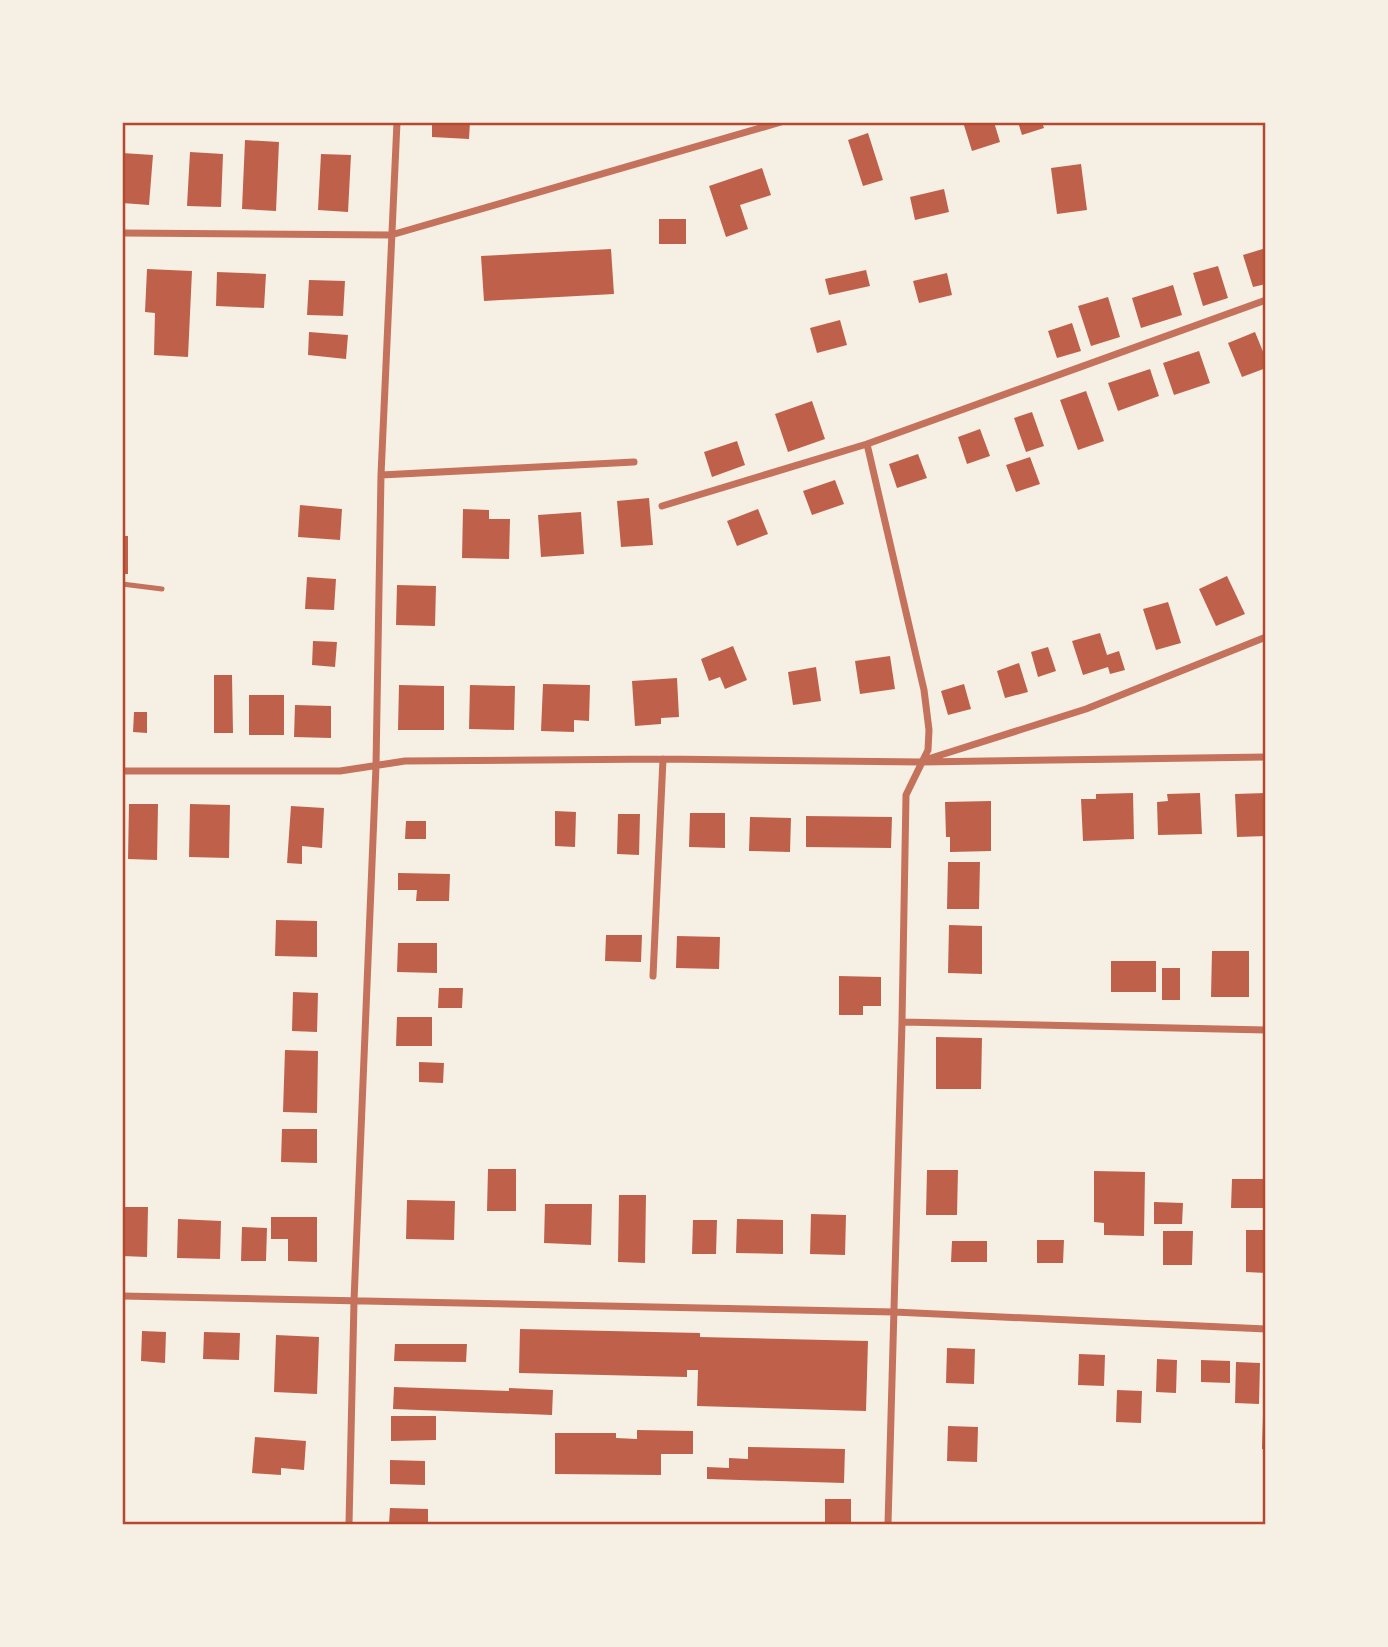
<svg xmlns="http://www.w3.org/2000/svg" width="1388" height="1647" font-family="'Open Sans',sans-serif">
<style>
.building{fill:#bf614a}
.lines{fill:none;stroke-linecap:round;stroke-linejoin:round}
.service{stroke:#c5725c;stroke-width:5}
.minor{stroke:#c5725c;stroke-width:7}
.neatline{fill:none;stroke:#b5482f;stroke-width:2.5}
</style>
<rect width="100%" height="100%" fill="#f6efe4"/>
<path class="building" d="M432 122H470L469 139 432 137Z
M963 122H994L1000 142 972 151Z
M1018 122H1042L1044 128 1022 135Z
M868 133 883 180 863 186 848 140Z
M245 140 279 142 276 211 242 209Z
M190 152 223 154 221 207 187 206Z
M122 153 153 155 149 205 122 203Z
M321 154 351 155 348 212 318 210Z
M1081 164 1087 210 1057 214 1051 168Z
M762 168 771 195 740 205 748 229 726 237 709 186Z
M944 189 949 212 915 220 910 197Z
M659 219H686V244H659Z
M1266 248V284L1253 287 1243 255Z
M611 249 614 294 484 301 481 256Z
M1218 266 1228 298 1203 306 1193 273Z
M147 269 192 271 188 357 154 355 155 313 145 312Z
M866 270 870 286 829 295 825 279Z
M217 272 266 274 264 308 216 306Z
M947 273 952 295 919 303 913 281Z
M309 280 345 281 343 316 307 315Z
M1173 285 1182 315 1141 328 1132 298Z
M1108 297 1120 337 1091 346 1078 306Z
M840 320 847 345 817 353 810 328Z
M1072 323 1081 351 1057 358 1048 331Z
M309 332 348 335 346 359 308 355Z
M1255 332 1266 359V368L1242 377 1228 343Z
M1199 351 1210 383 1174 395 1163 363Z
M1150 369 1159 396 1118 411 1108 383Z
M1086 391 1104 441 1078 450 1060 400Z
M812 401 825 439 788 452 775 414Z
M1032 412 1044 446 1026 452 1014 418Z
M980 429 990 456 967 464 958 437Z
M737 441 745 465 712 477 704 452Z
M918 454 927 478 897 488 889 464Z
M1030 457 1040 484 1016 492 1006 465Z
M835 480 844 504 812 515 803 491Z
M649 498 653 545 621 547 617 501Z
M300 505 342 509 340 540 298 537Z
M463 509 489 510V519H510L509 559 462 558Z
M758 509 768 534 737 546 727 521Z
M581 512 584 554 541 557 538 515Z
M122 536H128V574H122Z
M1227 576 1245 614 1216 626 1199 589Z
M307 577 336 579 334 610 305 609Z
M397 585 436 586 435 626 396 625Z
M1168 602 1181 643 1156 650 1143 609Z
M1100 633 1107 655 1119 651 1125 670 1110 674 1108 667 1083 675 1072 641Z
M313 641 337 642 335 667 312 665Z
M733 646 747 680 725 689 720 677 709 681 701 659Z
M1048 647 1056 671 1038 677 1031 652Z
M890 656 895 689 860 694 855 661Z
M1019 663 1028 692 1005 698 997 671Z
M816 667 821 701 793 705 788 672Z
M214 675H232L233 733H214Z
M677 678 679 717 661 718V724L635 726 632 681Z
M543 684 590 685 589 721 574 720V732L541 731Z
M964 684 971 709 948 715 941 691Z
M399 685 444 686V730H398Z
M470 685 515 686 514 730 469 729Z
M249 695H284V735H249Z
M295 705 331 706V738L294 737Z
M134 712H147V733L133 732Z
M1133 793 1134 839 1083 841 1081 799H1096V794Z
M1200 793 1202 834 1158 835 1157 802 1168 801 1167 794Z
M1266 793V836L1237 837 1235 794Z
M991 801V851L950 852V837H946L945 802Z
M129 804H158L157 860 128 859Z
M190 804 230 805 229 858 189 857Z
M291 806 324 808 322 848 302 846V864L287 863Z
M555 811 576 812 575 847 555 846Z
M690 813H725V848L689 847Z
M618 814H640L639 855 617 854Z
M806 816 892 817 891 848 806 847Z
M750 817 791 818 790 852 749 851Z
M406 821H426V839H405Z
M948 862H980L979 909H947Z
M398 873 450 874 449 901H416L417 890H398Z
M276 920 317 921V957L275 956Z
M949 925 982 926V974L948 973Z
M606 935H642L641 962 605 961Z
M677 936 720 937 719 969 676 968Z
M398 943H437V973L397 972Z
M1212 951H1249V997H1211Z
M1111 961H1156V992H1111Z
M1162 968H1180V1000H1162Z
M839 976 881 977V1006H863V1015H839Z
M439 988H463L462 1008H438Z
M293 992 318 993 317 1032 292 1031Z
M397 1017H432V1046H396Z
M936 1037 982 1038 981 1089H936Z
M285 1050 318 1051 317 1113 283 1112Z
M419 1062 444 1063 443 1083 419 1082Z
M282 1129H317V1163L281 1162Z
M488 1169H516V1211H487Z
M927 1170H958L957 1215H926Z
M1094 1171 1145 1172 1144 1236 1104 1235V1223L1094 1222Z
M1232 1179H1266V1208H1231Z
M619 1195H646L645 1263 618 1262Z
M407 1200 455 1201 454 1240 406 1239Z
M1154 1202 1183 1203 1182 1224H1154Z
M545 1204H592L591 1245 544 1243Z
M122 1207H148L147 1257 122 1256Z
M811 1214 846 1215 845 1255 810 1254Z
M271 1217H317V1262L288 1261V1239H271Z
M178 1219 221 1221 220 1259 177 1258Z
M737 1219 783 1220V1254L736 1253Z
M693 1220H717L716 1254H692Z
M242 1227 267 1228 266 1261H241Z
M1246 1230H1266V1273L1246 1272Z
M1163 1231H1193L1192 1265H1163Z
M1037 1240H1064L1063 1263H1037Z
M952 1241H987V1262H951Z
M520 1329 700 1333V1337L868 1341 866 1411 697 1406 698 1370H687V1377L519 1373Z
M142 1331 166 1332 165 1363 141 1361Z
M204 1332 240 1333 239 1360 203 1359Z
M276 1335 319 1337 317 1394 274 1392Z
M395 1344H467L466 1362 394 1361Z
M947 1348 975 1349 974 1384 946 1383Z
M1079 1354 1105 1355 1104 1386 1078 1385Z
M1157 1359 1177 1360 1176 1393 1156 1392Z
M1201 1360 1230 1361V1383L1201 1382Z
M1236 1362 1260 1363 1259 1404 1235 1403Z
M394 1387 509 1391V1388L553 1390 552 1415 393 1409Z
M1117 1390 1142 1391 1141 1423 1116 1422Z
M391 1416H436V1440L391 1441Z
M1263 1417H1266V1449H1262Z
M948 1426 978 1427 977 1462 947 1461Z
M637 1430 693 1431V1454H661V1475L555 1474V1433H616V1438L637 1439Z
M255 1437 306 1441 304 1470 281 1468V1475L252 1473Z
M748 1447 845 1449 844 1483 707 1479V1467L729 1468V1458L748 1459Z
M390 1460 425 1461V1485L390 1484Z
M825 1499H851V1524H825Z
M390 1508 428 1509V1524H389Z"/>
<g class="lines">
<path class="service" d="M122 584 162 589"/>
<path class="minor" d="M122 233 391 235 781 122
M381 475 634 462
M662 506 867 444
M928 759 1086 709 1266 637
M122 771H340L405 761 663 759 921 762 1266 757
M653 976 663 759
M902 1022 1266 1030
M122 1296 894 1312 1266 1329
M349 1524 354 1301 376 766 381 475 397 122
M888 1524 902 1022 906 795 928 750 929 730 924 690 867 444 1266 300"/>
</g>
<rect width="1388" height="1647" fill="none" stroke="#f6efe4" stroke-width="248"/>
<rect x="124" y="124" width="1140" height="1399" class="neatline"/>
</svg>
